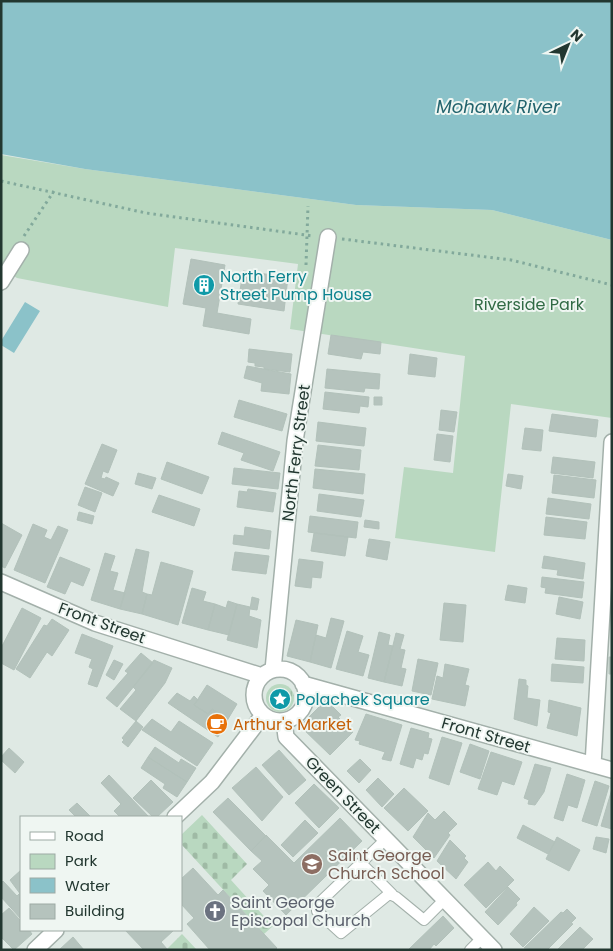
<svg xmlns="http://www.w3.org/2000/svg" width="613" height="951" font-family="Poppins,sans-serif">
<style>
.grass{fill:url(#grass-tufts)}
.cemetery{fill:url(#cemetery-stones)}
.green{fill:#b9d8c0}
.water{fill:#8bc2c9}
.building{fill:#b5c3bd;stroke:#b2c1ba}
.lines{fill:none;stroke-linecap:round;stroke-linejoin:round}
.lane-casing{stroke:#a3b0aa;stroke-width:12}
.street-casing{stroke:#a3b0aa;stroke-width:18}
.path{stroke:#82a99b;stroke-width:3;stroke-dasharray:2.5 4;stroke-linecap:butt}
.lane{stroke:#fff;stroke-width:10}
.street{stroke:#fff;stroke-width:15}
.labels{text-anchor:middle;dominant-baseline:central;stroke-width:4;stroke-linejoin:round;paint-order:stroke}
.culture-label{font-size:16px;fill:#0d838f;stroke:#eff6f2;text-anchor:start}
.park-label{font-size:16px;fill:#306a44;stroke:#eff6f2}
.street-label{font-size:16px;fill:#223730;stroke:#eff6f2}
.food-label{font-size:16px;fill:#c56008;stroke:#eff6f2;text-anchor:start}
.education-label{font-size:16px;fill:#785e54;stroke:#eff6f2;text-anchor:start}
.worship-label{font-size:16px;fill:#5b616d;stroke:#eff6f2;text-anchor:start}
.water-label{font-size:18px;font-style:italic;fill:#22636d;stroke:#eff6f2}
</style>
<defs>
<pattern id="grass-tufts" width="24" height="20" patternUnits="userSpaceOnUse" patternTransform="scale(1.25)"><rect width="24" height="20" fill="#b9d8c0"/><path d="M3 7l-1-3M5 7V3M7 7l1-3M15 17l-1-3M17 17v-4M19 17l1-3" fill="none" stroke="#9fbaa5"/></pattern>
<pattern id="cemetery-stones" width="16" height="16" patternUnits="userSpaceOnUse" patternTransform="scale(1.25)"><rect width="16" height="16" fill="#b9d8c0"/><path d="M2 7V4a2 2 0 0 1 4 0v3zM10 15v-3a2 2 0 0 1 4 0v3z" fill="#9fbaa5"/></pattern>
</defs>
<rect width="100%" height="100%" fill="#dfe9e4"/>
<path class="grass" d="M266 698a14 14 0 1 1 28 0a14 14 0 1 1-28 0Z"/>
<path class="cemetery" d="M202 815 247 864 231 880 273 926 264 934 181 844V835Z
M182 934 197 950H166Z"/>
<path class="green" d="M1 155 85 169 356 205 492 210 612 240V418L511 404 495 552 395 538 404 467 453 473 465 356 290 329 298 264 175 248 168 307 17 278 1 268Z"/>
<path class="water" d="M1 1H612V240L492 210 356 205 85 169 1 154Z
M25 302 40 311 14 353 1 345V341Z"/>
<path class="building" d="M191 259 225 265 217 313 251 319 249 334 203 326 206 308 183 304Z
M243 271 288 277 284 311 238 304Z
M331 335 381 342 380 354 363 352 361 359 328 354Z
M249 349 292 354 290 372 264 369V367L255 366V363L248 362Z
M410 354 437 358 435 377 408 374Z
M247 366 291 374 289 394 261 391 262 383 244 378Z
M327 369 380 374 379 389 365 388 364 392 325 388Z
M325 392 369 397 368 407 360 406 359 413 323 409Z
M374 397H382V405H374Z
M239 400 287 414 282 431 234 417Z
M441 410 457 412 454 432 439 430Z
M552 414 598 420 596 437 549 431Z
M318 422 366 428 364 446 316 441Z
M525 428 543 430 541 451 522 449Z
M222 432 280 452 273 471 241 460 244 453 218 444Z
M437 434 453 436 450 462 434 460Z
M102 444 117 450 108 473 103 471 101 478 105 479 106 477 119 483 113 496 85 484Z
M318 445 361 450 359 470 315 466Z
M553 457 595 462 593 478 551 473Z
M167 462 209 477 202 494 161 479Z
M234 468 280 473 278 489 232 484Z
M315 469 365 474 363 494 313 488Z
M138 473 156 478 152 489 135 484Z
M508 474 523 476 521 489 506 486Z
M554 475 596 480 594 498 552 493Z
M85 487 102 493 95 512 78 505Z
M248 489 276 493 273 512 237 507 239 491 247 492Z
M319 494 364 500 361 517 317 511Z
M159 495 200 509 194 526 152 512Z
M548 498 591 504 589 519 546 514Z
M79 512 94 516 92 524 77 520Z
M310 516 358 522 356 538 308 532Z
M546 517 587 522 585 539 544 535Z
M365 520 379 522V529L364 527Z
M1 523 22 535 5 568 1 566Z
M33 524 47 530 44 537 51 540 58 526 68 530 45 583 14 570Z
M245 527 271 531 269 549 233 544 234 535 244 536Z
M314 533 348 537 345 556 311 551Z
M369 539 390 542 387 560 366 556Z
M136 549 149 552 142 592 147 594 142 614 120 609Z
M235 552 269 556 266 574 232 570Z
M105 553 115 556 110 571 118 573 113 590 125 593 120 609 91 600Z
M544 556 585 563 583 579 557 575 558 570 542 568Z
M60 557 90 569 83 586 71 581 65 594 47 587Z
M299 559 323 562 321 578 312 577 311 588 295 586Z
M161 562 193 571 178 625 142 614 147 594 152 595Z
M542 577 584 582 582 598 545 593 546 588 541 587Z
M508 585 527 588 525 603 505 600Z
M192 588 206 592 203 601 215 604 208 630 182 623Z
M252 597 259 599 257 610 250 609Z
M559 597 583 602 580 619 556 614Z
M228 601 237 604 229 635 208 630 215 604 226 608Z
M444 603 466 605 463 642 440 640Z
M237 604 250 607 249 616 261 620 257 648 227 640Z
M22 608 41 618 14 670 1 663V648Z
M331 618 344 621 331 668 310 662 316 635 326 638Z
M52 619 69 630 52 656 47 652 30 678 16 669 44 625 47 626Z
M296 620 318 625 310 662 287 656Z
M347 631 363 636 358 652 369 655 363 676 336 669Z
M379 632 390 635 388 645 393 646 384 682 368 678Z
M396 633 404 635 400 649 405 650 401 668 406 669 402 686 384 682Z
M82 634 113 646 97 687 88 684 93 669 89 667 92 659 75 653Z
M557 638 585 640 584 661 555 659Z
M141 653 153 663 117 707 106 698 128 673 125 671Z
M609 657H612V674H609Z
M418 659 438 663 431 695 412 691Z
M114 660 123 664 114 680 106 675Z
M154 660 172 668 165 683 136 721 120 709 136 690 133 687Z
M445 664 469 669 465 685 469 686 465 706 432 699 437 676 443 678Z
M552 664 584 667 583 683 551 681Z
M519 679 526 680V685L528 686 527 698 540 700 537 726 514 719Z
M207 685 237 704 228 719 212 709 208 714 194 705Z
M177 693 190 701 194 696 198 700 194 705 208 714 212 709 228 719 218 737 168 703Z
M326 700 341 715 338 717 353 732 330 755 300 726Z
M549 700 581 708 577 736 547 728 551 713 548 712Z
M366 714 402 725 391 761 382 759 385 752 359 744 360 741 355 740Z
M152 719 171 732 179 721 213 743 197 766 142 730Z
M136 721 143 727 128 747 122 742 124 740 122 738Z
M411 728 429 733 428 738 432 739 428 754 424 753 422 760 416 758 413 768 400 764Z
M442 737 462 743 449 785 429 778Z
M470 744 489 751 480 779 460 772Z
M155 747 179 763 181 759 196 768 187 782 148 757Z
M9 748 24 762 15 773 1 760V757Z
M279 750 306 780 289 795 262 765Z
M491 752 522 762 514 785 502 781 497 795 478 789Z
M148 757 187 782 177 797 163 788 165 784 141 768Z
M360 759 371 770 359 783 347 771Z
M535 764 551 768 544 792 535 805 528 804 529 800 524 798Z
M256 767 283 797 262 821 232 788Z
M567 774 585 780 577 808 568 805 563 821 554 818Z
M109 775 149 817H120L114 811 121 804 101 783Z
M378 778 394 794 382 807 366 790Z
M151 780 173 802 157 817H153L133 798Z
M595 781 609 786 597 826 582 821Z
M314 784 339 808 319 828 295 803Z
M404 788 428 811 408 831 384 808Z
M612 789V829L601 826Z
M228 798 266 836 251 851 213 812Z
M77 803 91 817H76L69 810Z
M444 811 457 824 448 833 450 835 434 858 413 837 428 813 435 820Z
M340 818 362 841 286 915 263 891 269 885 253 869 262 861 251 851 266 835 294 863Z
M305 820 318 833 293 857 281 845Z
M523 825 555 842 548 854 517 838Z
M557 837 580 850 569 871 546 859Z
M596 837 609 839 606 853 593 849Z
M450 840 466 856 464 858 468 862 456 879 437 861Z
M488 862 496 871 500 866 514 880 486 908 464 885Z
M193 868 218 895 223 890 277 948 275 950H210L187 924 194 918 181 904V879Z
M21 870V895L10 880Z
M3 881 17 896 20 893 21 895V919L1 897V883Z
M508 887 520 899 516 903 517 905 498 925 485 912Z
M534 907 549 921 523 947 510 934Z
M9 908 21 921V930H29L32 934 14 950 1 937V915Z
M567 909 576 918 571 923 573 924 547 950 524 948 561 912 563 913Z
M443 916 454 928 436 946 434 944 429 950H408Z
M580 927 593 939 582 950H557Z
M125 930H174L161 942 167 949 166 950H144Z
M73 937 84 950H59Z"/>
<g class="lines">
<g class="lane-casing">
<path id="lane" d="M386 839 318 904 317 911 341 933 389 894 396 897 424 920 445 899
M361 863 392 894
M470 950 482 938"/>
</g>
<g class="street-casing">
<path id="street" d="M1 282 21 250
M1 582 95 623 262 676
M254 695a26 26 0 1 1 52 0a26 26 0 1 1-52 0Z
M273 670 295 441 328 237
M303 684 612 770
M284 721 286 737 494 950
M593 765 612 442
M175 817 212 782 263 715
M35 950 56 930"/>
</g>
<path class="path" d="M1 181 146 213 313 236
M24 236 54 191
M342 239 511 260 612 285
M306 265 308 206"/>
<use href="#lane" class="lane"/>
<use href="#street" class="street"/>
</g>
<defs>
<g id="building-disc" transform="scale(1.125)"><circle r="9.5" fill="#0f9aa8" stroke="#eff6f2"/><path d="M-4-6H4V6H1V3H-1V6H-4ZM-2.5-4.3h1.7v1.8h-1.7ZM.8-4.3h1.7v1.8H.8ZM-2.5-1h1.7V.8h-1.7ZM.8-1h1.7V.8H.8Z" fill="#fff"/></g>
<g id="sight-disc" transform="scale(1.125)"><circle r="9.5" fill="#0f9aa8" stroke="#eff6f2"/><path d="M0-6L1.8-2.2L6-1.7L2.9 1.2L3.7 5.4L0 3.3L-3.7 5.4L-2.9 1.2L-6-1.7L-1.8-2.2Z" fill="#fff"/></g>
<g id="cafe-disc" transform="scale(1.125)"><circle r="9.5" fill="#e8710a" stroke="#eff6f2"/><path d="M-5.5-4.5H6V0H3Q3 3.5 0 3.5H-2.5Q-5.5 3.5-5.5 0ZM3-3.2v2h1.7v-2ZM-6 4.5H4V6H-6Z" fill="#fff"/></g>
<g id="school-disc" transform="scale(1.125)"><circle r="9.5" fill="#8d6e63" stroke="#eff6f2"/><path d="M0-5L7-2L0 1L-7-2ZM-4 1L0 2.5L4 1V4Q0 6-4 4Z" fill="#fff"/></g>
<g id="church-disc" transform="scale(1.125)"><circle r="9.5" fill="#6b7280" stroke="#eff6f2"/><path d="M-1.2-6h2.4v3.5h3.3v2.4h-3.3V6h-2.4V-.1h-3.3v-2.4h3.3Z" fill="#fff"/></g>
</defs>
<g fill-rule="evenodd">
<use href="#building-disc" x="204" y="285"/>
<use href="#sight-disc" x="280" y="699"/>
<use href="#cafe-disc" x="217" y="724"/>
<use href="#school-disc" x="312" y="864"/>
<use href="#church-disc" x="215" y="911"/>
</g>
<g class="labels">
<g class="culture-label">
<text x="220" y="276">North Ferry<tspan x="220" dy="18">Street Pump House</tspan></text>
<text x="296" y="699">Polachek Square</text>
</g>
<g class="park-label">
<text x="529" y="304">Riverside Park</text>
</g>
<g class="street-label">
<text transform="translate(296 453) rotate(-83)">North Ferry Street</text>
<text transform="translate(102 623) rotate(20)">Front Street</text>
<text transform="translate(486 735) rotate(16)">Front Street</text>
<text transform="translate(343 795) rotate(46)">Green Street</text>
</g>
<g class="food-label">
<text x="233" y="724">Arthur's Market</text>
</g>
<g class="education-label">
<text x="328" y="855">Saint George<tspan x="328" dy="18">Church School</tspan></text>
</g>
<g class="worship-label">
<text x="231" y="902">Saint George<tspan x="231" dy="18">Episcopal Church</tspan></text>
</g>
<g class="water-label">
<text x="498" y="106">Mohawk River</text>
</g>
</g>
<rect width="613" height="951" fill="none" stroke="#223730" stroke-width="5"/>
<rect x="20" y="816" width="162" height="115" fill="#eff6f2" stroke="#9daaa4"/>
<rect x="30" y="832" width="25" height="8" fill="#ffffff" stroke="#9daaa4"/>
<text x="65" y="841" font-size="15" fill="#223730">Road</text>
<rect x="30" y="854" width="25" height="15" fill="#b9d8c0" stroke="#9daaa4"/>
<text x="65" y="866" font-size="15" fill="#223730">Park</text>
<rect x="30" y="878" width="25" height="15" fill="#8bc2c9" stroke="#9daaa4"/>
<text x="65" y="891" font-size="15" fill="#223730">Water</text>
<rect x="30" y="904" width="25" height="15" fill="#b5c3bd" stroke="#9daaa4"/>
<text x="65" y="916" font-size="15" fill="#223730">Building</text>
<g transform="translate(568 45) rotate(43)" stroke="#eff6f2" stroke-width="4" paint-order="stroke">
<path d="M0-4L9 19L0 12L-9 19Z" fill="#223730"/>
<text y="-8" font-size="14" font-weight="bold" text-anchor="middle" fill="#223730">N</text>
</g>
</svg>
